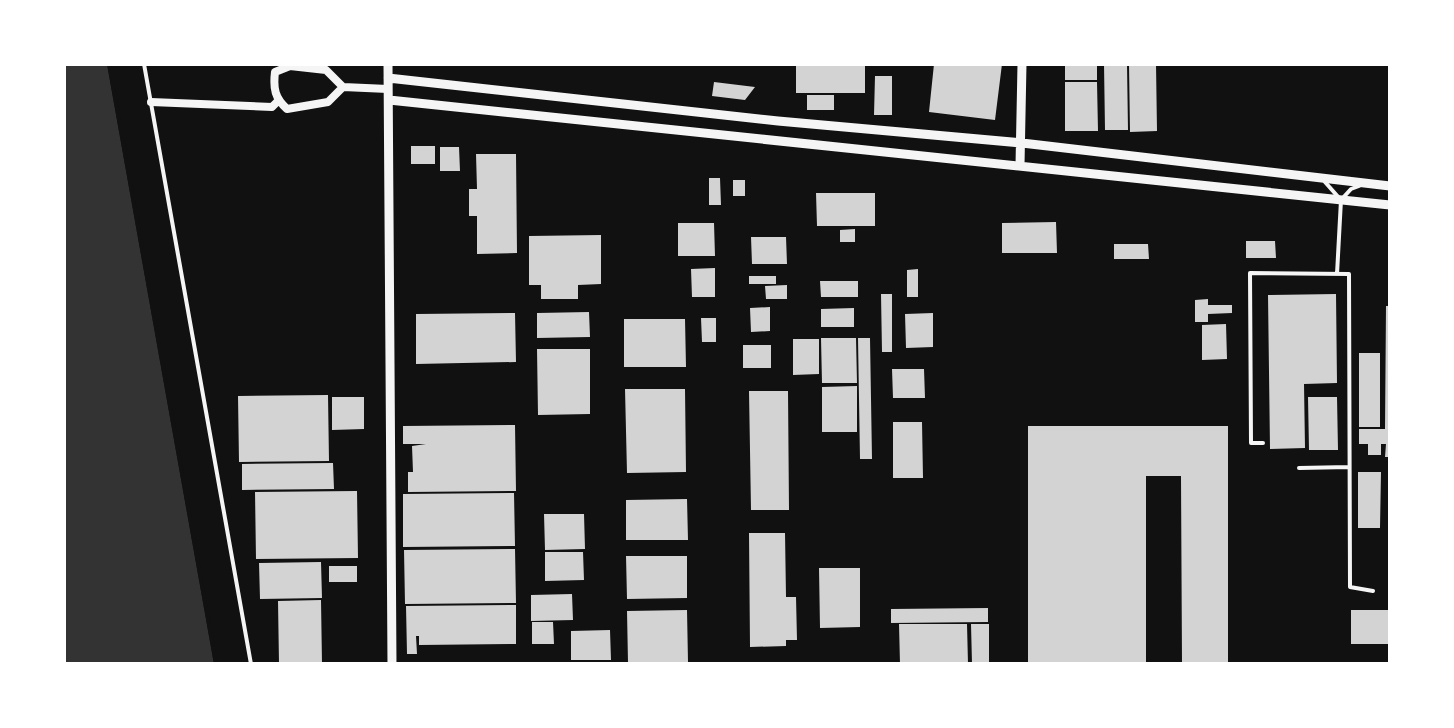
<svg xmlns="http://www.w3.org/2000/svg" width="1454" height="728" font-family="Karla,sans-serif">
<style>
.water{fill:#333}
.pier{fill:#111}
.building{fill:#d3d3d3}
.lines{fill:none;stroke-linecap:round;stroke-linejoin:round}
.service{stroke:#f5f5f5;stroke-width:4}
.minor{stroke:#f5f5f5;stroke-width:8}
.tertiary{stroke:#f5f5f5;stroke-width:9}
</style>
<rect width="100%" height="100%" fill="#111"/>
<path class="water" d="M64 64H107L214 664H64Z"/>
<path class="pier" d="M107 64H111L218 664H214Z"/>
<path class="building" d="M796 64H865V93H796Z
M934 64H1002L995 120 929 112Z
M1065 64H1097V80H1065Z
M1104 64H1127L1128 130H1105Z
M1129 64H1156L1157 131 1130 132Z
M875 76H892V115H874Z
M714 82 755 87 745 100 712 96Z
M1065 82H1097L1098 131H1065Z
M807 95H834V110H807Z
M411 146H435V164H411Z
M440 147H459L460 171H440Z
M476 154H516L517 253 477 254V216H469V189H477Z
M709 178H720L721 205H709Z
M733 180H745V196H733Z
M816 193H875V226H817Z
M1056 222 1057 253H1002V223Z
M678 223H714L715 256H678Z
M855 229V242H840V230Z
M601 235V284L578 285V299H541V285H529V236Z
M751 237H786L787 264H752Z
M1246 241H1275L1276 258H1246Z
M1114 244H1148L1149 259H1114Z
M715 268V297H692L691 269Z
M918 269V297H907V270Z
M749 276H776V284H749Z
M820 281H858V297H821Z
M787 285V299H766L765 286Z
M881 294H892V352H882Z
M1336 294 1337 383 1304 384 1305 448 1270 449 1268 295Z
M1208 299V305H1232V313L1208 314V322H1195V300Z
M1386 306H1390V457H1385L1386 444H1381V455H1368V444H1359V429H1385Z
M770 307V331L751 332 750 308Z
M854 308V327H821V309Z
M589 312 590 337 537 338V313Z
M515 313 516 362 416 364V314Z
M933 313V347L906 348 905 314Z
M701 318H716V342H702Z
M624 319H685L686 367H624Z
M1226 324 1227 359 1202 360V325Z
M821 338H856L857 383H822Z
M858 338H870L872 459H860Z
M793 339H819V374L793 375Z
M743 345H771V368H743Z
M537 349H590V414L538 415Z
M1359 353H1380V427H1359Z
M892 369H924L925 398H893Z
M857 386V432H822V387Z
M625 389H685L686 472 627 473Z
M749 391H788L789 510H751Z
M328 395 329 461 239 462 238 396Z
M332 397H364V429L332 430Z
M1308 397H1337L1338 450H1309Z
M893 422H922L923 478H893Z
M515 425 516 491 408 492V472H413L412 446 426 444H403V426Z
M1028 426H1228V664H1182L1181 476H1146V664H1028Z
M333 463 334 489 242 490V464Z
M1358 472H1381L1380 528H1358Z
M357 491 358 558 256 559 255 492Z
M514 493 515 546 403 547V494Z
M687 499 688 540H626V500Z
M544 514H584L585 549 545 550Z
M749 533H785L786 597H796L797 640H786V646L750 647Z
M515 549 516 603 405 604 404 550Z
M545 552H583L584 580 545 581Z
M626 556H687V598L627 599Z
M321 562 322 598 260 599 259 563Z
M329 566H357V582H329Z
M819 568H860V627L820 628Z
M572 594 573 620 531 621V595Z
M321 600 322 664H279L278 601Z
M516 605V644L419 645V636H416L417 654H407L406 606Z
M988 608V622L891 623V609Z
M687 610 688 662 628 663 627 611Z
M1351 610H1390V644H1351Z
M532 622H553L554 644H532Z
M899 624H967L968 664H900Z
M971 624H989V664H972Z
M610 630 611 660H571V631Z"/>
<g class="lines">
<path class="service" d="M144 64 251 664
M1325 182 1340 199
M1337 274 1341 200 1351 189 1359 186
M1263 443H1251L1250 273 1349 274 1350 587 1373 591
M1299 468 1349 467"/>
<path class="minor" d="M343 87 328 102 287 109C275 98 273 89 275 72L290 66 326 70 343 87 388 89
M151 102 272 107 278 101"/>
<path class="tertiary" d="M388 64 392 664
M388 78 778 121 1022 143 1390 186
M389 100 1390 205
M1020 165 1022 64"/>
</g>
<rect width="1454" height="728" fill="none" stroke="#ffffff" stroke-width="132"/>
</svg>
